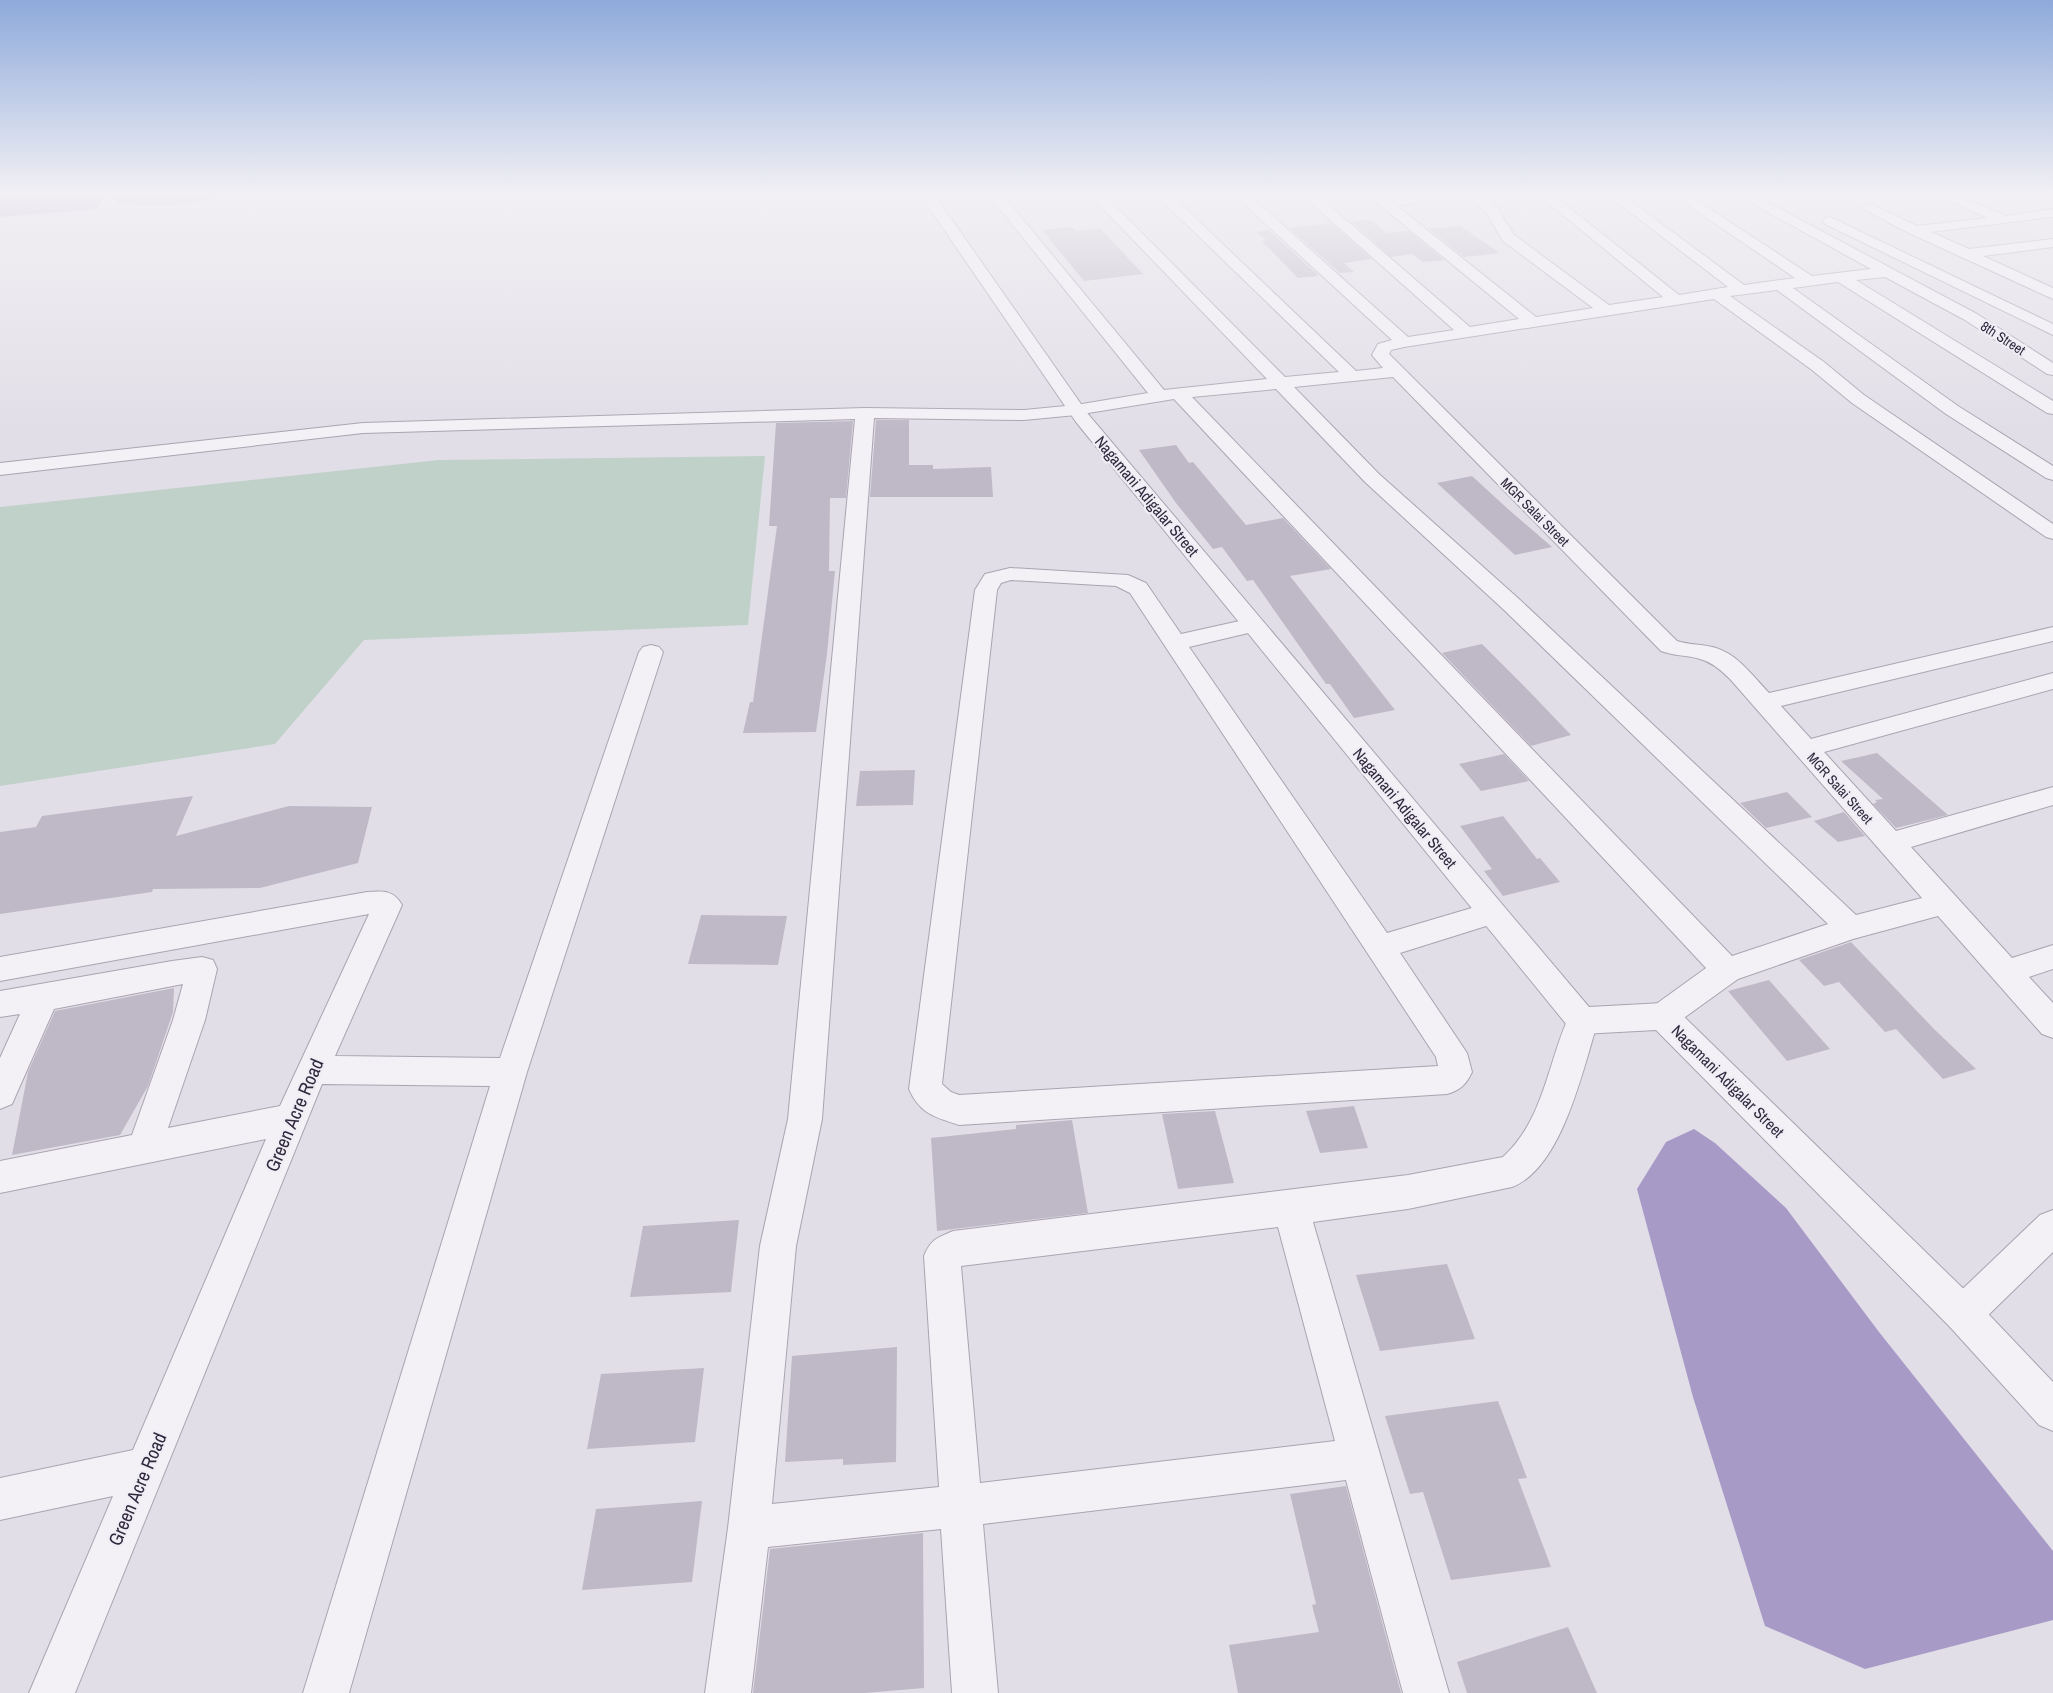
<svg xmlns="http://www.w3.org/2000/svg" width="2053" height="1693" font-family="'Archivo Narrow',sans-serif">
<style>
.green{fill:#c0d1c9}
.water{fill:#a79ac7}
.building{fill:#bfb9c7}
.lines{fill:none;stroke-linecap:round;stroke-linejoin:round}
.minor-casing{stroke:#a9a4b1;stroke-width:2}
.tertiary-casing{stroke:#a9a4b1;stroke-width:2}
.minor{fill:#f3f1f6;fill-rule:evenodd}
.tertiary{fill:#f3f1f6;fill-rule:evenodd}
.labels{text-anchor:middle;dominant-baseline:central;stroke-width:4.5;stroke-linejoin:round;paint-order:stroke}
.far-street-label{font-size:14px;fill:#31283e;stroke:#f0eef5}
.street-label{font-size:16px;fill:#31283e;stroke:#f0eef5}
.near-street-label{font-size:19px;fill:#31283e;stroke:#f0eef5}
</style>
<rect width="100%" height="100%" fill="#e2dee7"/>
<path class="green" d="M765 456 748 625 364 640 275 744 0 786V507L439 460Z"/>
<path class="water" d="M0 193H107L97 209 0 217Z
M120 193H220C198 209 143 205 117 204L116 197Z
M1694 1129 1715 1143 1786 1208 1879 1332 2053 1551V1620L1865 1669 1765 1626 1693 1397 1637 1189 1666 1142Z"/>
<path class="building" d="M1371 220 1387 233 1409 231 1444 260 1423 262 1412 254 1391 257 1351 221Z
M1331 223 1372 259 1344 263 1354 272 1340 273 1289 228Z
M1460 226 1500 253 1464 257 1429 229Z
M1072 227 1076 231 1101 229 1143 274 1084 281 1042 230Z
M1269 230 1319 276 1298 278 1262 241 1266 240 1256 232Z
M876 420H909V465H933V469L991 467 993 497H870Z
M853 421 846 498H830L829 571H835L827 654 816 732 743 733 750 702H753L777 526H769L776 423Z
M1176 445 1189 463 1193 462 1246 525 1283 518 1331 569 1290 576 1395 710 1354 718 1330 684H1326L1253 580 1247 581 1222 547 1213 549 1176 503 1139 450Z
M1472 476 1508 509 1552 547 1515 555 1437 483Z
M1482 644 1525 687 1571 735 1531 746 1442 653Z
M1877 753 1948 815 1896 828 1873 804 1877 802 1875 800 1883 799 1841 761Z
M1504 754 1529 781 1481 791 1459 764Z
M915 770 913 805 856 806 860 771Z
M1787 792 1812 817 1766 828 1740 803Z
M193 796 176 836 289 806 372 807 358 863 260 888 153 889 152 892 0 914V832L36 827 42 816Z
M1844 812 1865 836 1838 842 1814 821Z
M1503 816 1537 859 1540 858 1560 882 1503 896 1484 871 1492 869 1460 826Z
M701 915 787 916 778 965 688 964Z
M1851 942 1934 1029 1976 1069 1943 1079 1896 1029 1885 1032 1839 982 1824 986 1799 960Z
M1769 980 1830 1049 1787 1061 1728 991Z
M174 988 173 1012 148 1086 120 1135 12 1155 28 1072 55 1011Z
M1354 1106 1368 1148 1320 1153 1306 1111Z
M1215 1111 1234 1183 1178 1189 1162 1114Z
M1072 1120 1088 1213 937 1231 931 1138 1016 1129V1125Z
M739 1220 731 1292 630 1297 643 1226Z
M1447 1264 1475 1339 1380 1351 1356 1275Z
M897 1347 896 1462 843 1465V1459L785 1462 792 1356Z
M704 1368 695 1442 587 1449 601 1374Z
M1498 1401 1527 1478 1518 1479 1551 1567 1451 1580 1423 1492 1410 1494 1385 1416Z
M1346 1486 1401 1693H1238L1229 1645 1319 1632 1312 1605 1316 1604 1290 1494Z
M702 1501 692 1582 582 1590 596 1509Z
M923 1533 924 1688 865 1693H753L770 1549Z
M1568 1627 1597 1693H1467L1457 1662Z"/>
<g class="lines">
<g class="minor-casing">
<path id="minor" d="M987 193H1001L1164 390 1267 379 1088 193H1102L1285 377 1339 372 1154 193H1169L1356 371 1383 368 1372 355 1378 344 1392 340 1232 193H1247L1408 337 1454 330 1300 193H1315L1470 327 1519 319 1365 193H1380L1388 200 1408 197 1404 193H1418L1422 197 1419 203 1397 206 1536 317 1593 308 1503 241 1487 214 1468 193H1482L1498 209 1514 235 1609 305 1663 297 1536 193H1551L1679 295 1728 287 1605 193H1620L1744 285 1795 278 1670 193H1686L1812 276 1871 269 1733 193H1750L1977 314 2053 363V375L2047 374 1965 320 1885 277 1856 280 2053 401V414L2047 413 1838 282 1793 288 1958 406 2053 466V480L2046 478 1946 414 1777 290 1730 296 1824 362 1864 395 2053 524V539L2046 537 1852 403 1812 370 1714 299 1404 347 1391 350 1389 354 1677 641C1689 645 1703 644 1716 648 1738 655 1753 676 1769 693L2053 627V641L1781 706 1811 739 2053 673V689L1824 752 1896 831 2053 787V805L1911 847 2012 958 2053 945V969L2029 977 2053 1003V1038L2042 1034 1938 916 1853 939 1738 979 1674 1025 1663 1029 1652 1025 1647 1016 1652 1007 1706 968 1174 399 1076 415 1024 420 874 418 822 1119 796 1246 772 1504 939 1487 924 1256C931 1239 937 1238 953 1231L1408 1175 1503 1157C1545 1119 1548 1059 1571 1012L1582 1008 1593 1012 1598 1021C1583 1069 1562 1168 1512 1187L1408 1209 1313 1222 1449 1693H1403L1346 1480 983 1524 998 1693H952L941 1529 768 1547 751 1693H705L728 1528 760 1246 788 1119 855 419 363 433 0 475V463L363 423 865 408 1024 410 1076 405 1148 393ZM1393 377 1661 651C1674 656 1687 655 1700 659 1712 662 1722 671 1730 679L1922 898 1856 915 1519 599 1379 474 1294 387ZM1276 389 1365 482 1503 609 1828 924 1732 956 1192 397ZM1278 1227 1335 1441 980 1483 961 1266Z
M1934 193H1952L2006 216 2053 209V217L1931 232 1969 249 2053 239V247L1983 256 2053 288V299L1909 233 1861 208 1868 204 1873 205 1917 226 1988 218Z
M1830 217 2053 324V335L1825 224 1823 221 1825 218Z
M1010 568 1128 575 1146 583 1181 634 1253 618 1261 620 1264 625 1261 630 1189 647 1387 933 1492 902 1502 905 1506 913 1502 921 1400 953 1467 1053 1472 1072C1466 1085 1460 1090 1447 1094L959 1125C935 1117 920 1114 909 1089L975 590 985 574ZM1011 580 1116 586 1130 593 1436 1057 1438 1066 959 1095 951 1092 942 1084 997 590 1001 583Z
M651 645 659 647 663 652 527 1072 349 1693H303L490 1086 322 1084 75 1693H29L113 1496 0 1520V1478L133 1450 266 1139 0 1193V1161L132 1135 173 1020 183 984 54 1009 12 1104 0 1109V1058L20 1014 0 1017V991L172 961 202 957 213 960 217 969 205 1020 168 1128 280 1106 369 914 0 981V957L367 892C383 891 394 890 402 905L335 1056 500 1058 639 652 643 647Z
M2053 1210V1252L1976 1327 1963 1333 1950 1327 1944 1314 1950 1301 2040 1215Z"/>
</g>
<g class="tertiary-casing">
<path id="tertiary" d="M919 193H933L1088 414 1589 1007 1663 1003 1674 1007 1976 1301 2053 1382V1431L2039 1425 1950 1327 1656 1030 1582 1034 1571 1030 1076 422Z"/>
</g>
<use href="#minor" class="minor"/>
<use href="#tertiary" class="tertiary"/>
</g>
<linearGradient id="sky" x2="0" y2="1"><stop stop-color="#8eaadb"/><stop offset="0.45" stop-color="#f2f0f4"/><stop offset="1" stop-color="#f2f0f4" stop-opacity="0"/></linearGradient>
<rect width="2053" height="430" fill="url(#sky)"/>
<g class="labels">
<g class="far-street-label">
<text transform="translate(2003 338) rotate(33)">8th Street</text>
<text transform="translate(1535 512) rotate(45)">MGR Salai Street</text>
<text transform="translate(1840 788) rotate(48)">MGR Salai Street</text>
</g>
<g class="street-label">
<text transform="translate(1147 496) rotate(50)">Nagamani Adigalar Street</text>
<text transform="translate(1405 808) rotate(50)">Nagamani Adigalar Street</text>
<text transform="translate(1728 1081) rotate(45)">Nagamani Adigalar Street</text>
</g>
<g class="near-street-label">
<text transform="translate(294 1115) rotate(-67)">Green Acre Road</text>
<text transform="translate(137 1489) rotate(-67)">Green Acre Road</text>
</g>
</g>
</svg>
